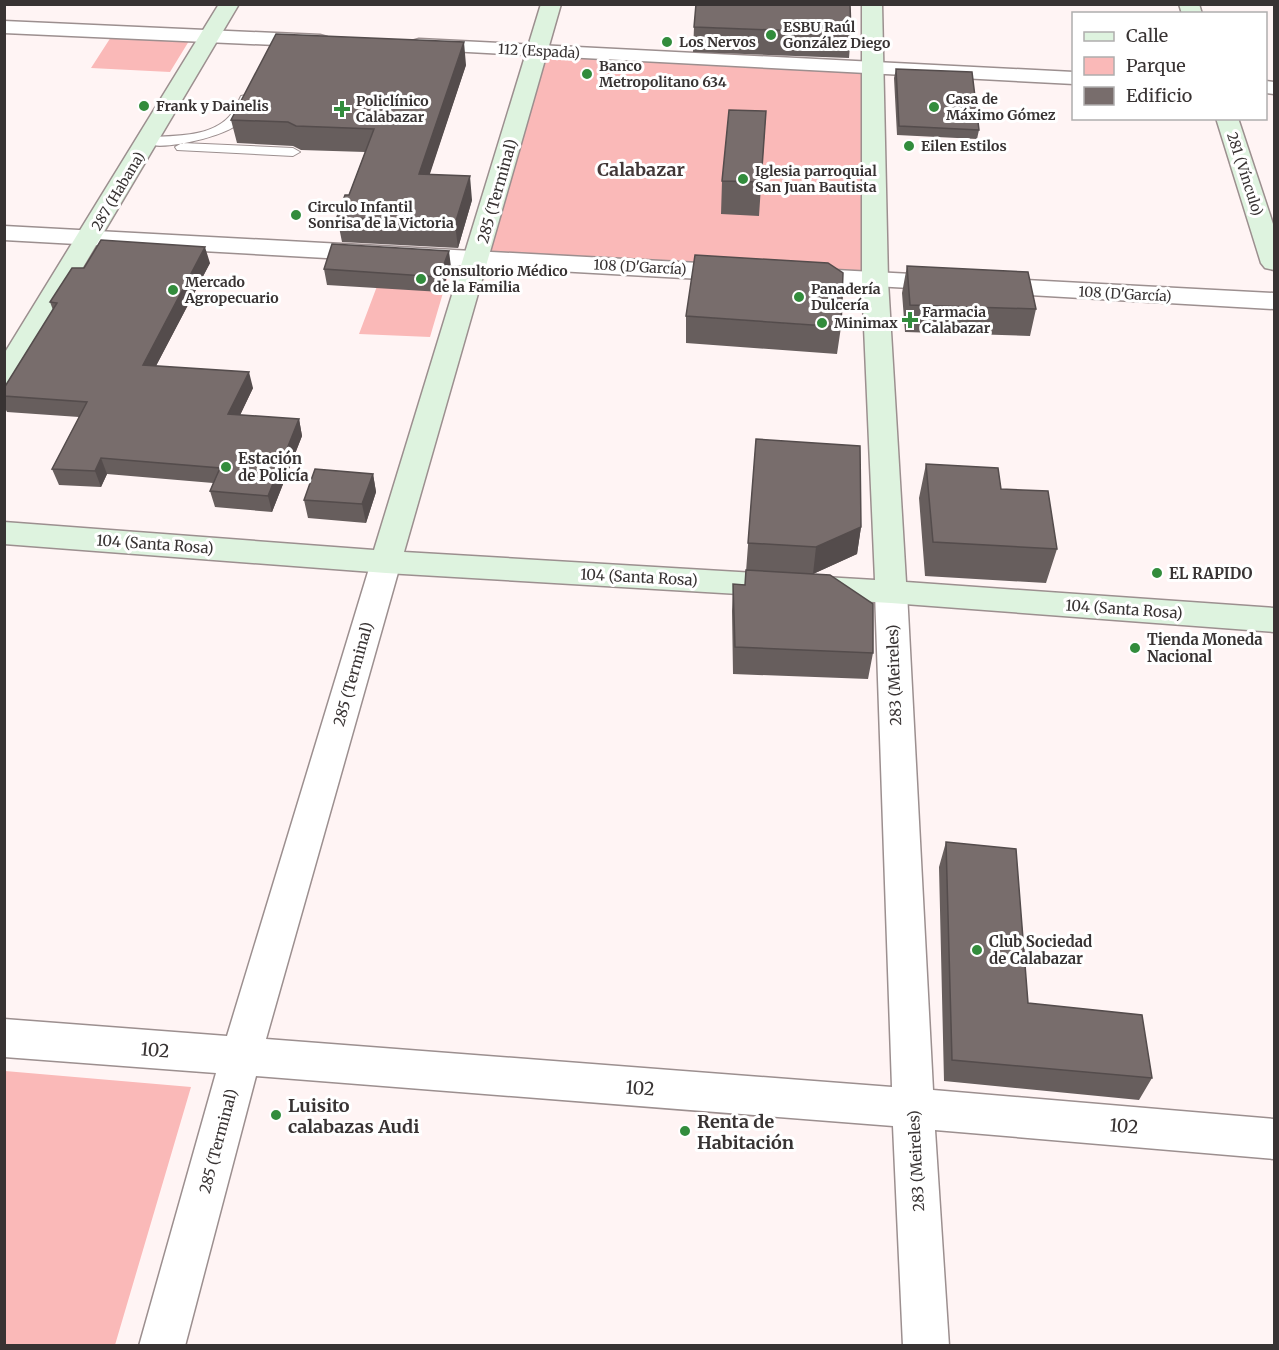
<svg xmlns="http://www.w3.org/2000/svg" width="1279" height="1350" font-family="Merriweather,serif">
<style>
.green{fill:#fab9b8}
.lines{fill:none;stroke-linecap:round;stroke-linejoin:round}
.lane-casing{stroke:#9c8f8f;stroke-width:2}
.street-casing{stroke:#9c8f8f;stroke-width:3}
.secondary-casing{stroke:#9c8f8f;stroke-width:3}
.lane{fill:#fff;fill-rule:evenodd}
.street{fill:#fff;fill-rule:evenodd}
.secondary{fill:#def3df;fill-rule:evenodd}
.wall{fill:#675e5d}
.shaded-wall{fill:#544c4c}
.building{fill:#786d6c;stroke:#544c4c;stroke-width:1.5}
.poi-dot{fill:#328c3c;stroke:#fff;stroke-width:2}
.labels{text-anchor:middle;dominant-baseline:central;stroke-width:6;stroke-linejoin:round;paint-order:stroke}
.far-poi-label{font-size:14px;font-weight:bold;fill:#383333;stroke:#fff;text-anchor:start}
.far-street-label{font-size:14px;fill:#383333;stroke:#fff}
.street-label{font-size:15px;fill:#383333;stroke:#fff}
.poi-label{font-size:15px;font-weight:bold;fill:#383333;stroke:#fff;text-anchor:start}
.far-district-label{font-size:18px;font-weight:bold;fill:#413636;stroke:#fff}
.near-street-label{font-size:18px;fill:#383333;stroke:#fff}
.near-poi-label{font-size:18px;font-weight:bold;fill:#383333;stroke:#fff;text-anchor:start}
</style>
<rect width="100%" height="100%" fill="#fff4f4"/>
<path class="green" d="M111 37 189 41 170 72 91 68Z
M538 51 873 68 875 281 478 257Z
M385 265 450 269 430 337 359 334Z
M5 1071 191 1087 115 1345H5Z"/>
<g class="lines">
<g class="lane-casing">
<path id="lane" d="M246 95 252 99C247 109 243 119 235 126 221 137 154 154 141 141L148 137C175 136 215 137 232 113 236 108 238 102 241 96Z
M182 143 293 148 300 152 293 156 177 150 175 147Z"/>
</g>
<g class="street-casing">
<path id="street" d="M4 21 320 35 327 37 330 41 327 45 320 47 4 33Z
M419 39 1074 72V84L412 49 409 45 412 41Z
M1266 81 1274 82V94L1266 93Z
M4 226 737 265 746 268 750 273 746 278 737 281 4 240Z
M797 268 1274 293V309L788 281 784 276 788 271Z
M386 551 397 554 401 562 266 1039 892 1087 875 592 880 584 891 581 902 584 907 592 933 1090 1274 1119V1159L935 1130 949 1346H903L893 1126 256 1076 185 1346H139L216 1073 4 1057V1019L227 1036 371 562 375 554Z"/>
</g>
<g class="secondary-casing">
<path id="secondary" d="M219 4H239L18 377 14 383 4 385V354Z
M541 4H561L404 552 875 580 862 281V4H882L888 281 906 582 1274 608V632L891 603 386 573 4 544V522L374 550Z
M1179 4H1199L1202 14H1182Z
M1216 118H1238L1274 227V270L1265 268 1261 263Z"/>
</g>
<use href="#lane" class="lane"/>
<use href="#street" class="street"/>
<use href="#secondary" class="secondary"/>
</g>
<path class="wall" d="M694 27 851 33 849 58 693 52Z
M466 65 429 175 472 200 458 248 342 242 337 217 349 195 365 152 301 150 293 146 237 143 231 120Z
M896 69 979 130 977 139 897 135 894 78Z
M766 111 759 216 721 214 722 181Z
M210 263 156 366 253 388 240 415 299 419 302 436 272 512 215 507 210 491 213 483 107 474 101 487 59 485 52 469 79 417 7 412 4 406V388L53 310 50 302 84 268Z
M907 266 1036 309 1030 336 905 332 902 293Z
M451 267 441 292 327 285 324 269Z
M686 316 841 327 837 354 686 343Z
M756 439 861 527 857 554 813 574 873 653 868 679 733 674 732 611 733 584 745 585Z
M926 464 1001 489 1057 549 1046 583 925 576 919 498Z
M373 474 376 492 366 523 308 518 304 500Z
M946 842 1028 1003 1152 1078 1139 1100 944 1081 939 867Z"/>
<path class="shaded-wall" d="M464 42 466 65 422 198 419 174Z
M470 176 472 200 458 248 455 224Z
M205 247 210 263 148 381 143 365Z
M449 251 451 267 441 292 439 277Z
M249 372 253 388 233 430 228 414Z
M299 419 302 436 272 512 268 496Z
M101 458 107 474 101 487 95 471Z
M373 474 376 492 366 523 362 504Z
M861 527 857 554 813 574 816 547Z"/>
<path class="building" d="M696 4H850L851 33 694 27Z
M276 34 464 42 419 174 470 176 455 224 337 217 345 195H349L374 129 296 126 288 122 231 120Z
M896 69 972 72 979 130 899 126Z
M729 110 766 111 761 182 722 181Z
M101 240 205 247 143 365 249 372 228 414 299 419 268 496 210 491 220 468 101 458 95 471 52 469 87 402 4 396V388L57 303 50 302 72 268H84Z
M332 244 449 251 439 277 324 269Z
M695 255 828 263 843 273 841 327 686 316Z
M907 266 1028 272 1036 309 910 305Z
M756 439 860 446 861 527 816 547 748 543Z
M926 464 998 468 1001 489 1048 491 1057 549 933 542Z
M315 469 373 474 362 504 304 500Z
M746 570 830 575 873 604V653L735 647 733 584 745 585Z
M946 842 1016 849 1028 1003 1142 1015 1152 1078 952 1060Z"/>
<g class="poi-dot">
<circle cx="771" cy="35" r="6"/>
<circle cx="667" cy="42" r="6"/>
<circle cx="587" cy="74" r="6"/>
<circle cx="144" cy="106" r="6"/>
<circle cx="934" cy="107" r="6"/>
<path d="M339 100h6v6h6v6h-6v6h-6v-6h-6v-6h6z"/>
<circle cx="909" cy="146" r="6"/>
<circle cx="743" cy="179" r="6"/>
<circle cx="296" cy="215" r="6"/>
<circle cx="421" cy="279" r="6"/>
<circle cx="173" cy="290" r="6"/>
<circle cx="799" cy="297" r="6"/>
<path d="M907 311h6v6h6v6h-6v6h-6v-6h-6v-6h6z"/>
<circle cx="822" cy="323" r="6"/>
<circle cx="226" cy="467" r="6"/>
<circle cx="1157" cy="573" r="6"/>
<circle cx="1135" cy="648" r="6"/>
<circle cx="977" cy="950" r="6"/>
<circle cx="276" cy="1115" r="6"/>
<circle cx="685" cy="1131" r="6"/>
</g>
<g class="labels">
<g class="far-poi-label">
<text x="783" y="27">ESBU Raúl<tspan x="783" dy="16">González Diego</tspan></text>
<text x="679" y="42">Los Nervos</text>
<text x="599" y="66">Banco<tspan x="599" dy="16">Metropolitano 634</tspan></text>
<text x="946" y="99">Casa de<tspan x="946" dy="16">Máximo Gómez</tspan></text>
<text x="356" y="101">Policlínico<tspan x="356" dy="16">Calabazar</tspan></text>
<text x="156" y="106">Frank y Dainelis</text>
<text x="921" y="146">Eilen Estilos</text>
<text x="755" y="171">Iglesia parroquial<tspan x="755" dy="16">San Juan Bautista</tspan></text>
<text x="308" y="207">Circulo Infantil<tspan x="308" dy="16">Sonrisa de la Victoria</tspan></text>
<text x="433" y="271">Consultorio Médico<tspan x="433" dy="16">de la Familia</tspan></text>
<text x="185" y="282">Mercado<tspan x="185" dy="16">Agropecuario</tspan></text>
<text x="811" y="289">Panadería<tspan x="811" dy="16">Dulcería</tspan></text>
<text x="922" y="312">Farmacia<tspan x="922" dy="16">Calabazar</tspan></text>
<text x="834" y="323">Minimax</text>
</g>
<g class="far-street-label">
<text transform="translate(539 51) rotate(3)">112 (Espada)</text>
<text transform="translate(1245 174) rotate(72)">281 (Vínculo)</text>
<text transform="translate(118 191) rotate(-59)">287 (Habana)</text>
<text transform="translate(640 267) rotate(3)">108 (D'García)</text>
<text transform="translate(1125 294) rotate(3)">108 (D'García)</text>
</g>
<g class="street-label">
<text transform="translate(497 191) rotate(-74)">285 (Terminal)</text>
<text transform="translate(155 544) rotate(4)">104 (Santa Rosa)</text>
<text transform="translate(639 577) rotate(3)">104 (Santa Rosa)</text>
<text transform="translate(1124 609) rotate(4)">104 (Santa Rosa)</text>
<text transform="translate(353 674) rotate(-74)">285 (Terminal)</text>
<text transform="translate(894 675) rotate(-92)">283 (Meireles)</text>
<text transform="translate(218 1141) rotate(-75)">285 (Terminal)</text>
<text transform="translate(916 1161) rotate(-93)">283 (Meireles)</text>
</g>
<g class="poi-label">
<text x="238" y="458">Estación<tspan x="238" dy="17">de Policía</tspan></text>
<text x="1169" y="573">EL RAPIDO</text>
<text x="1147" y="639">Tienda Moneda<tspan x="1147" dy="17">Nacional</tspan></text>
<text x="989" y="941">Club Sociedad<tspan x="989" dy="17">de Calabazar</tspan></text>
</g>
<g class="far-district-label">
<text x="641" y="169">Calabazar</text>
</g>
<g class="near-street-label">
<text transform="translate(155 1050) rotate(5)">102</text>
<text transform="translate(640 1088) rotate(4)">102</text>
<text transform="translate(1124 1126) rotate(5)">102</text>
</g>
<g class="near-poi-label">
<text x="288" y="1105">Luisito<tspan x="288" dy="21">calabazas Audi</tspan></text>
<text x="697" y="1121">Renta de<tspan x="697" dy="21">Habitación</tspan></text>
</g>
</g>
<rect width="1279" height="1350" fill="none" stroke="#383333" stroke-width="12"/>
<rect x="1072" y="12" width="195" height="108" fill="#ffffff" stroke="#afadad" stroke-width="1.5"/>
<rect x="1084" y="32" width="30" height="9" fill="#def3df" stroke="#afadad" stroke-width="1.5"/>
<text x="1126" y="42" font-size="18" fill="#383333">Calle</text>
<rect x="1084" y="57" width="30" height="18" fill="#fab9b8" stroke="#afadad" stroke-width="1.5"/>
<text x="1126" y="72" font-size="18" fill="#383333">Parque</text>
<rect x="1084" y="87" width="30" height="18" fill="#786d6c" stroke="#afadad" stroke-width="1.5"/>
<text x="1126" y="102" font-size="18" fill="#383333">Edificio</text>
</svg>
